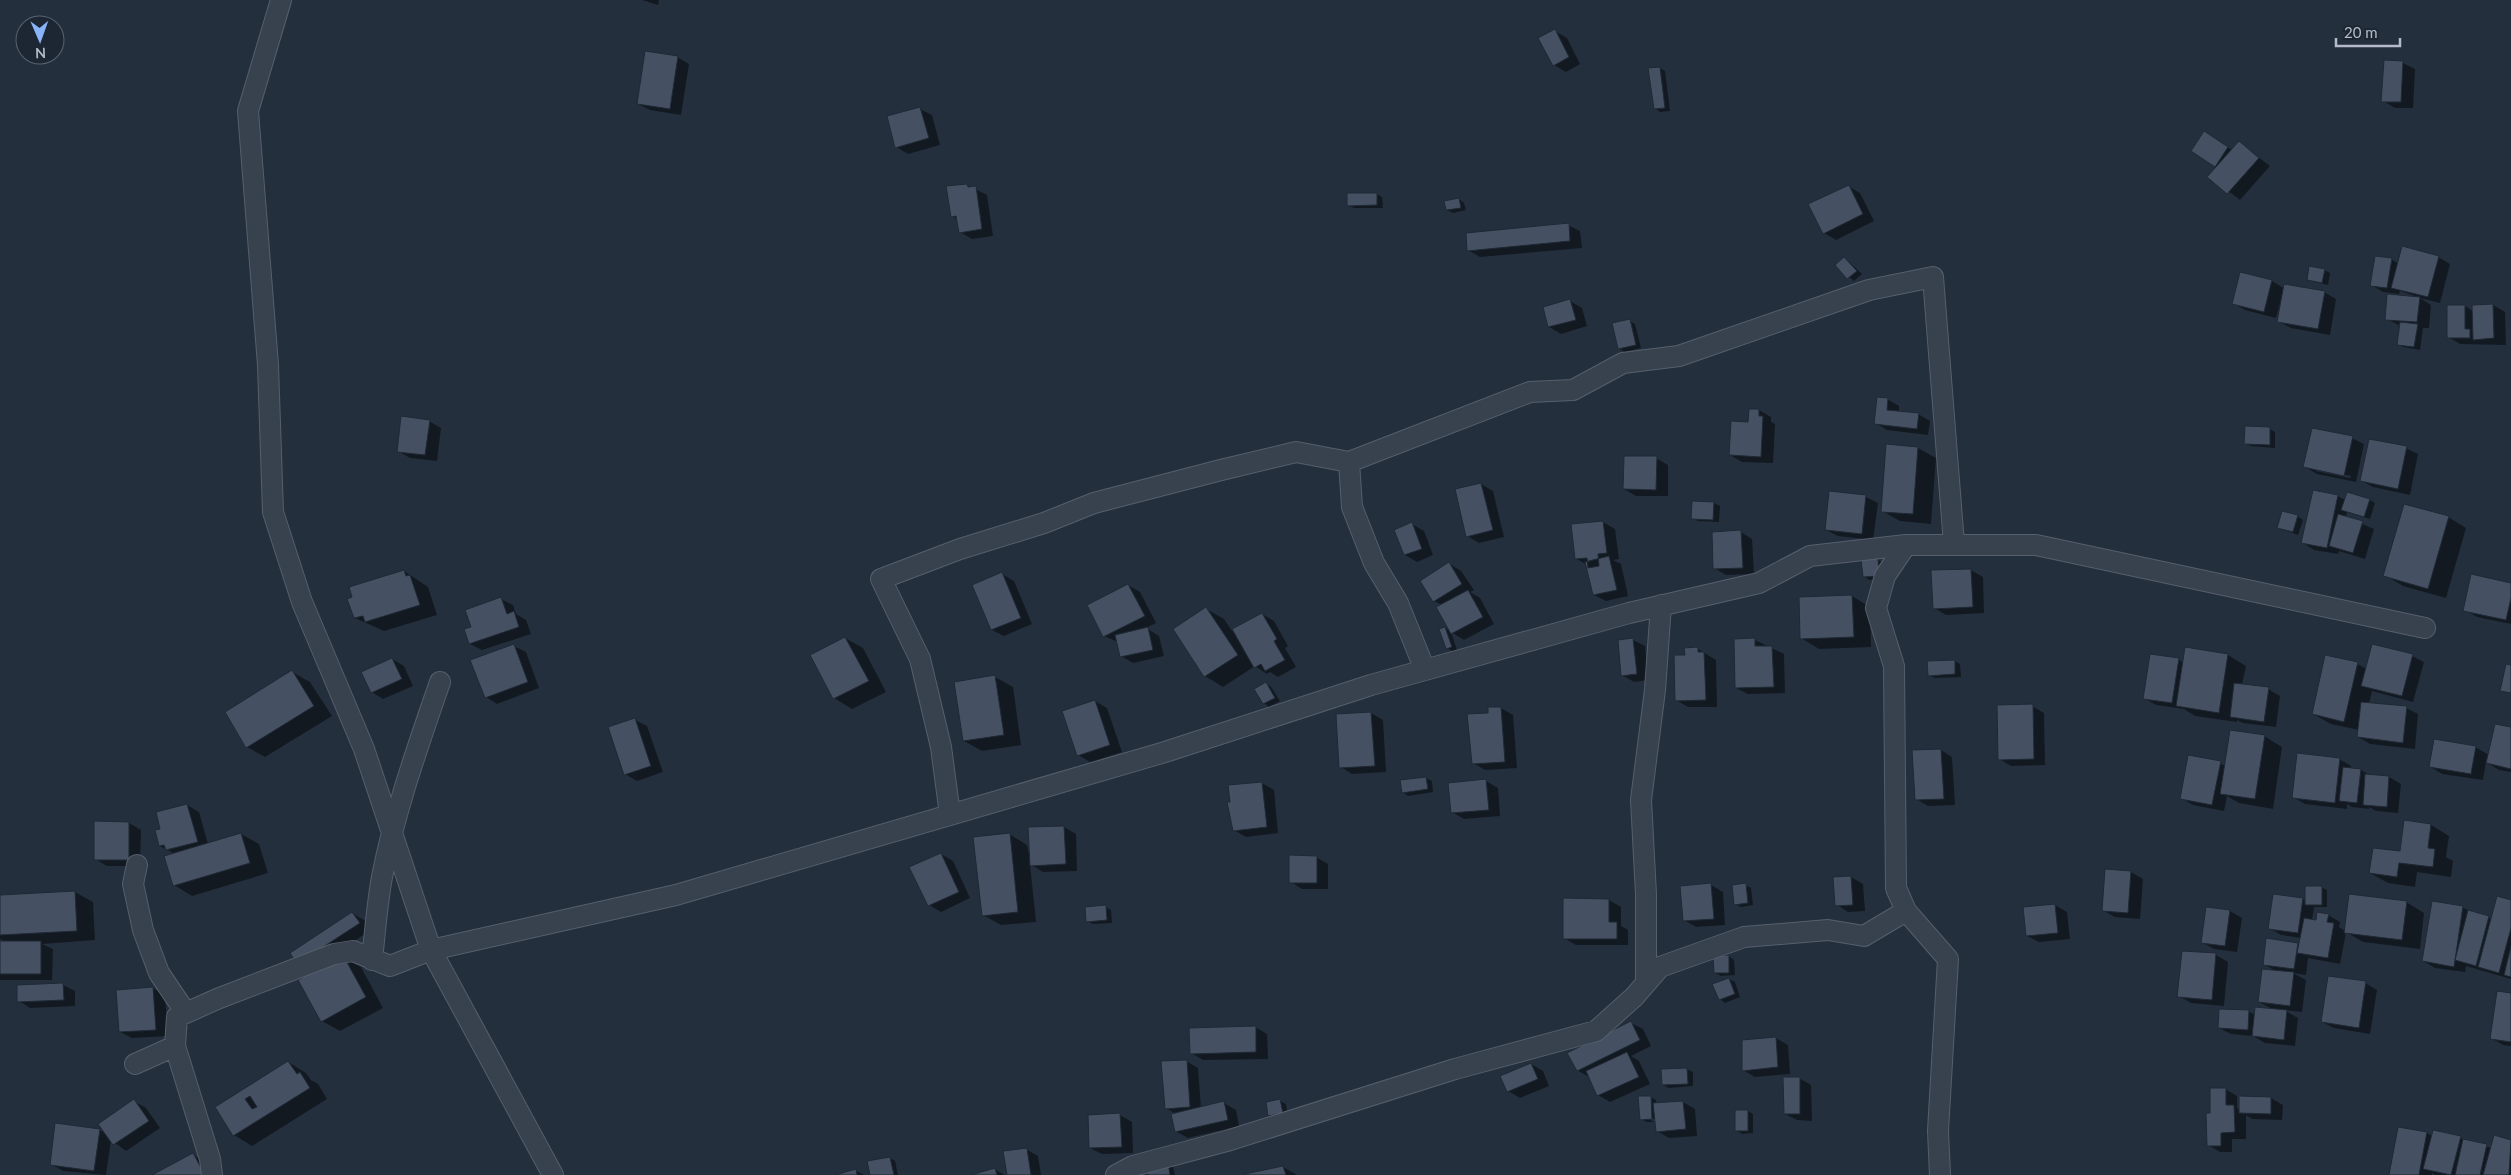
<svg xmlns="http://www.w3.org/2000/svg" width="2511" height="1175" font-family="Lato,sans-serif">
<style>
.shadow{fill:#0007;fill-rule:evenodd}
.building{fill:#455162;stroke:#1f2835;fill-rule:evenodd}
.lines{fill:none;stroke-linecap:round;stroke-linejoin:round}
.minor-casing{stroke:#565f6c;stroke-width:22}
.minor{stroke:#38414e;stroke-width:20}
</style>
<rect width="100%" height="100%" fill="#242f3e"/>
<path class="shadow" d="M642 0H659L658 5Z
M1555 31 1567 38 1580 64 1566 72 1554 65Z
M677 57 689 64 681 115 650 110 638 104Z
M2403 63 2415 69 2413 108H2395L2383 101Z
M1660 68 1665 71 1670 111 1660 112 1655 108Z
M920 109 932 115 940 145 908 154 896 147Z
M2216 140 2232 150 2239 142 2270 166 2240 200 2209 176 2217 167 2193 150Z
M967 185 987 195 993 236 972 239 960 232 958 220 952 216Z
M1848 186 1860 193 1874 221 1836 240 1824 233Z
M1377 194 1382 197 1383 208H1354L1348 205Z
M1459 199 1464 203 1466 210 1453 213 1447 210Z
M1568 225 1580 231 1582 248 1480 257 1468 250Z
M2438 257 2450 264 2440 303 2420 298 2431 305 2429 328H2423L2420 350 2403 347 2398 344 2401 326 2386 319 2415 296 2400 291 2399 294 2383 292 2371 285 2391 259 2399 264Z
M1845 258 1862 274 1854 281 1836 266Z
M2324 270 2330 273 2328 285 2308 280Z
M2241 273 2272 281 2285 289 2324 292 2336 299 2330 335 2291 328 2279 322 2284 296H2282L2276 318 2245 310 2233 303Z
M1570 301 1582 308 1587 326 1561 334 1549 327Z
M2493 305 2505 312 2506 345 2460 344 2448 337V306H2465L2473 311Z
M1630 321 1635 324 1641 348 1624 352 1619 348Z
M1887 399 1899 406V412L1918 414 1930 421 1928 435 1887 430 1875 423Z
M1759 410 1771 417V422L1775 424 1773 463 1742 462 1730 455Z
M429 421 441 428 437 461 410 458 398 451Z
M2270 429 2275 432V448L2251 446 2245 443Z
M2352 438 2364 444 2356 482 2317 474 2305 467ZM2316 469 2351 476 2350 478 2316 471Z
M1887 445 1918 448 1936 458 1931 524 1900 521 1882 511Z
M2406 448 2418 454 2410 495 2373 487 2362 481Z
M1656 458 1668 465V496H1636L1624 489Z
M1481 484 1493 491 1504 537 1479 543 1467 536Z
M2337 496 2346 500H2370L2375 503 2370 519 2347 512 2346 517 2374 529 2365 559 2339 551 2338 554 2314 550 2303 543Z
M1866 497 1878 503 1873 540 1838 536 1826 530Z
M1693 502 1714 503 1720 506 1719 522 1698 521 1692 518Z
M2297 516 2303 520 2298 535 2279 528Z
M2448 517 2466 528 2446 598 2403 586 2385 575Z
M1603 522 1615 529 1619 559 1613 560 1621 564 1628 596 1606 601 1594 595 1587 565 1577 559 1572 526Z
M1412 524 1424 531 1433 555 1417 562 1405 555Z
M1741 532 1752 539 1754 574 1726 575 1714 568Z
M1877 559 1883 563 1884 578 1869 580 1864 576Z
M1450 564 1461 571 1474 590 1470 592 1480 598 1494 624 1464 640 1451 632 1457 650 1452 651 1447 648 1445 628 1452 632 1442 605 1434 601Z
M1971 570 1983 577 1984 613 1946 615 1934 608Z
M404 571 428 587 437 615 384 631 355 618Z
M1002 574 1014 581 1032 624 1004 636 992 630Z
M2511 584V624L2477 617 2465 610Z
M1128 585 1140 592 1156 623 1146 628 1159 636 1164 656 1133 663 1121 656 1118 642 1104 636 1089 606Z
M1852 596 1870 607 1871 647 1819 649 1801 638Z
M501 599 513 605 516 614 526 620 531 634 482 650 470 644 472 627Z
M1206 609 1224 619 1232 631 1262 614 1274 621 1288 646 1285 648 1296 667 1278 677 1270 672 1267 674 1255 666 1223 687 1205 676Z
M845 638 863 648 886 692 852 709 834 698Z
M1633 640 1645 646 1648 680 1634 682 1622 675Z
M1755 640 1784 654 1785 693 1748 694 1736 688Z
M514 646 526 652 539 688 497 704 486 697Z
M1698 649 1716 660 1717 707H1688L1676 700 1686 656Z
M2228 655 2246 666 2242 685 2268 689 2280 696 2276 727 2243 723 2237 720V722L2195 716 2184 709 2156 705 2144 698 2151 656 2179 660 2184 663Z
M2412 656 2424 662 2413 702 2372 691 2369 704 2406 708 2418 714 2415 749 2370 744 2358 737 2359 730 2331 724 2313 714 2357 664 2367 669Z
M392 659 404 666 413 686 383 699 372 692Z
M1955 661 1960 664 1961 677 1935 678 1929 675Z
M292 672 310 682 332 716 265 757 247 747Z
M995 677 1013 687 1021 745 982 751 964 741Z
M1266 683 1271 687 1280 701 1269 707 1264 703Z
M1095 701 1107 708 1122 752 1090 762 1078 755Z
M2032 706 2044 713 2045 765 2011 766 1999 759Z
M1501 708 1513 715 1517 768 1485 770 1473 763 1490 714Z
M1371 713 1383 720 1386 772 1352 774 1341 767Z
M635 720 647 726 663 772 637 781 625 774Z
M2511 728V772L2499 770 2486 762 2483 780 2442 774 2431 767 2475 747 2489 755Z
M2264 736 2282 747 2273 809 2239 803 2227 796 2224 811 2193 805 2181 798 2220 763 2225 766Z
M1941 750 1952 757 1955 805 1928 806 1916 799Z
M2339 759 2351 766V769L2361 770 2371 776 2389 777 2401 784 2398 813 2376 811 2369 807V809L2352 807 2347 804V809L2305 804 2293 797Z
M1426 778 1432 781 1433 792 1408 796 1403 792Z
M1486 781 1498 788 1500 816 1464 819 1452 812Z
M1262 783 1274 790 1278 833 1246 837 1234 830Z
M187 805 199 812 208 844 241 834 259 844 268 873 192 896 174 885 175 854 160 846 161 829Z
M129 823 141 830 140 866H107L95 859Z
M2431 825 2449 836 2446 857 2453 861 2451 877 2417 872 2415 887 2388 883 2370 873 2401 853Z
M1064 827 1076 834 1077 871 1043 872 1030 864 1036 922 1001 925 983 915 1009 834 1027 845 1029 854H1031Z
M941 854 953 861 970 898 941 912 929 905Z
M1316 857 1328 864V889H1302L1291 882Z
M2131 872 2143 879 2140 919 2115 917 2104 911Z
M1851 877 1863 884 1865 911 1848 912 1837 905 1835 878Z
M1711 885 1723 892 1725 925 1696 927 1684 920Z
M1745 885 1751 888 1753 905 1741 907 1735 904Z
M2321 887 2327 890V907H2314L2312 920 2317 921 2328 915 2340 922 2339 927 2345 931 2406 902 2424 913 2420 949 2363 942 2346 932 2340 964 2308 958 2306 975 2293 973 2306 980 2302 1012 2284 1010 2298 1018 2295 1046 2265 1043 2253 1036 2231 1034 2219 1028 2220 1010 2249 1012 2256 1015 2274 1010 2259 1002 2277 972 2264 964 2297 944 2300 946 2301 938 2281 935 2269 928 2302 899 2306 901Z
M75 892 93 902 95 940 42 944 53 949 52 980H0V942H6L0 939V896Z
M1609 900 1621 907V926L1628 930V945H1576L1564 938Z
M2511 901V979L2466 966 2465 972 2435 968 2423 961 2433 903 2463 908 2492 919Z
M2055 905 2067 912 2070 939 2039 942 2027 936Z
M1106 907 1111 910 1112 923 1093 924 1087 921Z
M2207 908 2230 911 2242 918 2237 952 2214 949 2202 942Z
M352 913 364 920 371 930 310 970 298 963Z
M2183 952 2216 955 2228 962 2224 1006 2191 1003 2179 996Z
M1729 956 1734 960 1735 975 1721 976 1715 973Z
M343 957 361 967 383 1008 340 1031 322 1021Z
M1729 979 1735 982 1740 997 1725 1003 1720 999Z
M2365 983 2377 990 2370 1034 2334 1028 2322 1022Z
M63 985 75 991V1006L30 1008 19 1001Z
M153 988 165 995 168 1036 132 1038 120 1032Z
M2511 995V1046L2503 1045 2491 1038Z
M1631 1023 1643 1029 1651 1046 1631 1056 1639 1061 1650 1084 1610 1102 1598 1095 1589 1077 1577 1070Z
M1255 1027 1267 1034 1268 1059 1203 1060 1191 1053Z
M1776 1038 1788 1045 1790 1074 1755 1077 1743 1070Z
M1186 1061 1198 1068 1201 1108 1224 1103 1236 1110 1239 1126 1188 1138 1177 1132 1176 1114 1166 1108Z
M288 1062 306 1073 311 1080 318 1084 327 1099 252 1146 234 1135 216 1107Z
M1531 1064 1543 1071 1549 1086 1520 1098 1508 1091Z
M1687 1069 1693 1072V1086L1669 1088 1663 1085 1662 1071Z
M1799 1078 1811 1085 1812 1121 1797 1120 1785 1114Z
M2225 1089 2237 1096V1108L2240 1110 2271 1098 2283 1105 2282 1120 2252 1119 2246 1115V1139H2232V1152H2220L2208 1145 2211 1114Z
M1650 1097 1656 1100V1104L1683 1102 1695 1109 1697 1136 1669 1138 1657 1131 1656 1120 1647 1115 1646 1117 1654 1122H1647L1641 1119Z
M134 1101 146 1108 160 1128 126 1151 111 1140 106 1175 63 1171 51 1164 100 1130 107 1134Z
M1280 1101 1286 1104 1288 1116 1275 1119 1269 1115Z
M1748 1111 1753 1114V1133L1742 1134 1736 1130Z
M1120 1115 1132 1122 1133 1153 1102 1154 1090 1148Z
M2399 1128 2427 1133 2432 1136 2460 1138 2491 1148 2495 1137 2511 1141V1175H2435L2432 1173V1175H2390Z
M1026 1149 1038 1156 1041 1175H1008Z
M193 1155 211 1165 217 1175H155Z
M890 1158 895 1161 898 1175H871Z
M1168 1163 1173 1167 1175 1175H1149Z
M1283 1167 1297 1175H1247Z
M995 1169 1004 1175H975Z
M855 1170 864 1175H839Z"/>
<path class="building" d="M1555 29 1569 57 1553 66 1538 38Z
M645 51 678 56 670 109 637 104Z
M2384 60 2403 61 2401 102H2381Z
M1660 67 1665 108 1654 109 1648 68Z
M920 107 929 138 895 148 887 116Z
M2204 131 2228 147 2215 167 2191 151Z
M2239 141 2259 158 2227 194 2207 177Z
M967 184 968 187 976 186 982 229 959 233 956 216 951 217 946 186Z
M1849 185 1863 214 1823 234 1808 204Z
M1347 193H1377V205L1347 206Z
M1459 198 1461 208 1446 210 1444 201Z
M1569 223 1570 241 1467 251 1466 233Z
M2402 246 2439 256 2428 297 2391 288Z
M2375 256 2392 258 2387 288 2370 286Z
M1844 257 1857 271 1847 279 1835 265Z
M2309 266 2325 269 2322 283 2307 280Z
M2240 272 2272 280 2264 312 2232 304Z
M2284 284 2325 291 2318 329 2277 322Z
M2387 294 2420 297 2417 322 2385 320Z
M1570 299 1576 320 1548 327 1543 307Z
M2493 304 2494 338 2473 340 2472 305Z
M2447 305H2465V329H2470V338H2447Z
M1630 319 1636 345 1618 349 1612 323Z
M2400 322 2418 324 2414 347 2397 345Z
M1877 397 1888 398 1887 410 1919 413 1917 429 1874 424Z
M1749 409H1759V416H1763L1761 457 1729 455 1731 421 1748 422Z
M401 416 430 420 425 455 397 452Z
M2245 426 2270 427V445L2244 444Z
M2312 428 2353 436 2344 476 2303 467Z
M2369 439 2407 446 2398 489 2360 481Z
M1886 444 1918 447 1913 514 1881 512Z
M1624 456H1657L1656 490 1623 489Z
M1481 483 1493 530 1466 537 1455 489Z
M2313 490 2338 495 2327 548 2301 543Z
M1829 491 1866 495 1862 534 1825 530Z
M2347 492 2370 499 2364 517 2341 510Z
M1692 501 1714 502 1713 520 1691 519Z
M2404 504 2449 516 2428 589 2383 576Z
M2282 511 2298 515 2293 532 2277 528Z
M2338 514 2363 521 2353 553 2329 546Z
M1603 521 1607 553 1598 554 1599 566 1588 568 1587 558 1575 559 1571 524Z
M1412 522 1422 549 1404 555 1394 530Z
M1741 530 1743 568 1713 569 1712 532Z
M1609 556 1617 590 1593 595 1585 562Z
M1878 558 1879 576 1863 577 1861 560Z
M1449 562 1462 584 1433 602 1420 581Z
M1971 569 1973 607 1933 609 1931 570Z
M404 570 406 576 410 575 420 605 365 622 363 616 354 618 347 599 352 597 349 587Z
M1002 572 1021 618 991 630 972 585Z
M2471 574 2511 583V598L2506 620 2463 611Z
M1128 584 1145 616 1103 637 1087 605Z
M1468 590 1483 617 1451 634 1436 607Z
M1852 595 1854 637 1800 639 1799 597Z
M501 597 507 614 514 611 519 627 469 644 464 629 471 627 465 610Z
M1206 607 1238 655 1204 677 1173 629Z
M1262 613 1277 639 1274 641 1285 660 1265 671 1261 664 1254 668 1232 629Z
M1148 627 1153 650 1120 657 1115 635Z
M1445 627 1452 647 1446 649 1439 629Z
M845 637 869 681 833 699 810 655Z
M1633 638 1637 674 1621 676 1618 640Z
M1755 638V646H1772L1774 687 1735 688 1734 639Z
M514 644 528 682 485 698 470 660Z
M2372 644 2413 654 2402 696 2361 686Z
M1698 647V652H1704L1706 700 1675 701 1674 655H1685L1684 648Z
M2185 647 2228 654 2219 713 2176 706Z
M2150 654 2179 658 2172 703 2143 699Z
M2325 655 2358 662 2344 722 2312 714Z
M392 658 402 679 371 693 361 672Z
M1955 660V674L1928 676 1927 661Z
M2506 664 2511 665V693L2500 691Z
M292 670 314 706 246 748 225 712Z
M995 675 1004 735 963 741 954 682Z
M1266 682 1275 698 1263 704 1254 689Z
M2234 683 2269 687 2264 722 2230 717Z
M1095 700 1110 745 1077 756 1062 711Z
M2361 702 2407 706 2403 743 2357 737Z
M2033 704 2034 759 1998 760 1997 705Z
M1488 707H1501L1505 762 1472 764 1467 714 1488 713Z
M1371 712 1375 766 1339 768 1336 714Z
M635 718 651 766 624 775 608 727Z
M2495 724 2511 727V769L2486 763Z
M2230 730 2265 735 2255 799 2220 794Z
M2434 739 2476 746 2471 774 2429 767Z
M1941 749 1944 799 1915 800 1912 750Z
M2297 753 2340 758 2335 803 2292 798Z
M2188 755 2221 761 2212 805 2180 799Z
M2343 767 2361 769 2357 803 2339 801Z
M2365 774 2389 776 2387 807 2363 805Z
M1426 777 1428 789 1402 793 1400 780Z
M1486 779 1489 810 1451 813 1448 783Z
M1262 782 1267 827 1233 831 1227 802H1230L1228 785Z
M187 804 198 842 166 850 164 845 159 846 155 830 160 829 156 812Z
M2404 820 2431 824 2428 848 2435 849 2433 867 2399 863 2397 877 2369 873 2373 848 2400 851Z
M94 821 129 822V860H94Z
M1064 826 1066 864 1030 866 1028 827Z
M241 833 250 863 173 886 164 856Z
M1010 833 1018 912 982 916 973 837Z
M941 853 959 892 928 906 909 867Z
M1289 855 1317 856V883H1289Z
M2105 869 2131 871 2128 913 2102 911Z
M1851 876 1853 905 1835 906 1833 877Z
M1711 883 1714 919 1683 921 1680 886Z
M1746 883 1748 903 1734 905 1732 885Z
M2305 886H2322V905H2305Z
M75 891 77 931 0 935V895Z
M2273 894 2303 898 2298 933 2268 929Z
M2349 894 2407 901 2402 940 2344 933Z
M2497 896 2511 900V928L2499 973 2478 967Z
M1563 898 1609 899V922H1617V939H1563Z
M2432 901 2463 906 2454 967 2422 961Z
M2055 904 2058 933 2026 936 2023 907Z
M1106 905 1107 920 1086 922 1085 907Z
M2206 907 2230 910 2225 946 2201 943Z
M2468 910 2489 916 2476 966 2455 960Z
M352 912 360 923 297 964 290 953Z
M2317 912 2329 914 2327 922 2334 923 2328 958 2297 953 2304 918 2316 920Z
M2266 938 2298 943 2294 969 2263 965Z
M0 941H41V974H0Z
M2511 946V977L2504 975Z
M2182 951 2216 953 2212 1000 2177 997Z
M343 955 366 997 321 1022 298 980Z
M1729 955V973H1714L1713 956Z
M2262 969 2294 972 2290 1006 2258 1002Z
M2328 976 2366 981 2359 1028 2321 1022Z
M1729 978 1735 994 1719 1000 1712 984Z
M63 983 64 1000 17 1002V985Z
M153 987 156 1030 119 1032 116 990Z
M2497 991 2511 993V1042L2490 1039Z
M2255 1007 2287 1010 2284 1040 2252 1036Z
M2219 1009 2249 1010 2248 1030 2218 1028Z
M1631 1021 1640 1040 1577 1071 1567 1053Z
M1256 1026V1052L1190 1054 1189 1028Z
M1776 1037 1778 1067 1742 1071V1040Z
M1627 1052 1639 1077 1597 1096 1586 1071Z
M1187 1060 1190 1107 1165 1109 1161 1061Z
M288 1061 297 1074 300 1072 310 1088 233 1136 215 1107ZM250 1096 257 1107 252 1109 245 1099Z
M1531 1063 1538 1079 1507 1092 1500 1076Z
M1687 1068 1688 1084 1662 1085 1661 1069Z
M1783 1077H1800V1114H1784Z
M2210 1088H2226V1105H2234L2235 1132 2221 1133V1146H2207L2206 1113H2210Z
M1638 1096H1651L1652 1119 1640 1120Z
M2239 1096 2271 1097V1114L2239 1113Z
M134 1099 149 1121 113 1145 98 1124Z
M1280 1099 1283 1113 1268 1116 1266 1102Z
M1224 1101 1228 1120 1175 1132 1171 1114Z
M1683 1101 1686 1129 1656 1132 1653 1103Z
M1735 1110H1748V1131H1735Z
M1120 1113 1122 1147 1089 1148 1088 1115Z
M55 1123 100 1129 94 1171 50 1165Z
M2398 1127 2427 1132 2419 1175H2389Z
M2433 1130 2461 1136 2451 1175 2423 1169Z
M2494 1135 2511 1140 2509 1175H2483Z
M2463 1139 2487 1144 2480 1175H2455Z
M1027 1148 1031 1175H1007L1003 1151Z
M193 1153 205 1175H152Z
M890 1157 894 1175H870L867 1161Z
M1168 1162 1170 1175H1148L1146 1166Z
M1283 1166 1286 1175H1246L1245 1174Z
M995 1168 997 1175H971Z
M856 1169 857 1175H835Z"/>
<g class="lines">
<g class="minor-casing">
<path id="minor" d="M281 0 248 111 268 365 273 512 302 602 364 749 431 950 553 1175
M1349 462 1530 392 1573 390 1623 363 1679 356 1869 290 1933 277 1954 544
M1906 545 1885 576 1876 608 1894 666 1896 888 1906 911 1948 959 1938 1131 1940 1175
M950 815 941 747 920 659 881 579 960 549 1044 523 1094 503 1221 470 1296 452 1349 462 1352 507 1374 563 1398 603 1425 670
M137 865 133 884 143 930 159 973 186 1013
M372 960C375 933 377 904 382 877 395 810 418 746 440 682
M1646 983V894L1641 800 1655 690 1661 605
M175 1046 210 1159 212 1175
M135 1064 175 1046 177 1017 217 999 334 954 353 951 390 966 431 950 676 895 1165 752 1371 685 1629 613 1759 583 1810 556 1906 545H2036L2425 628
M1116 1175 1133 1166 1230 1140 1455 1069 1596 1031 1634 997 1660 967 1744 937 1828 930 1864 936 1906 911"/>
</g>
<use href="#minor" class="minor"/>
</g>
<g transform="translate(40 40) rotate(178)"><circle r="24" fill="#1d2633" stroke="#59626f"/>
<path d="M0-4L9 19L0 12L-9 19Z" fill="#8ab4f8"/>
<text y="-8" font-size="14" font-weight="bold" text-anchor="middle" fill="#b4bcc9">N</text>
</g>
<path d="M2336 38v8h64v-8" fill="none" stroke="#b4bcc9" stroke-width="2.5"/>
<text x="2344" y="38" font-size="15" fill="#b4bcc9" stroke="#1d2633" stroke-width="4" paint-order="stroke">20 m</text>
</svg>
